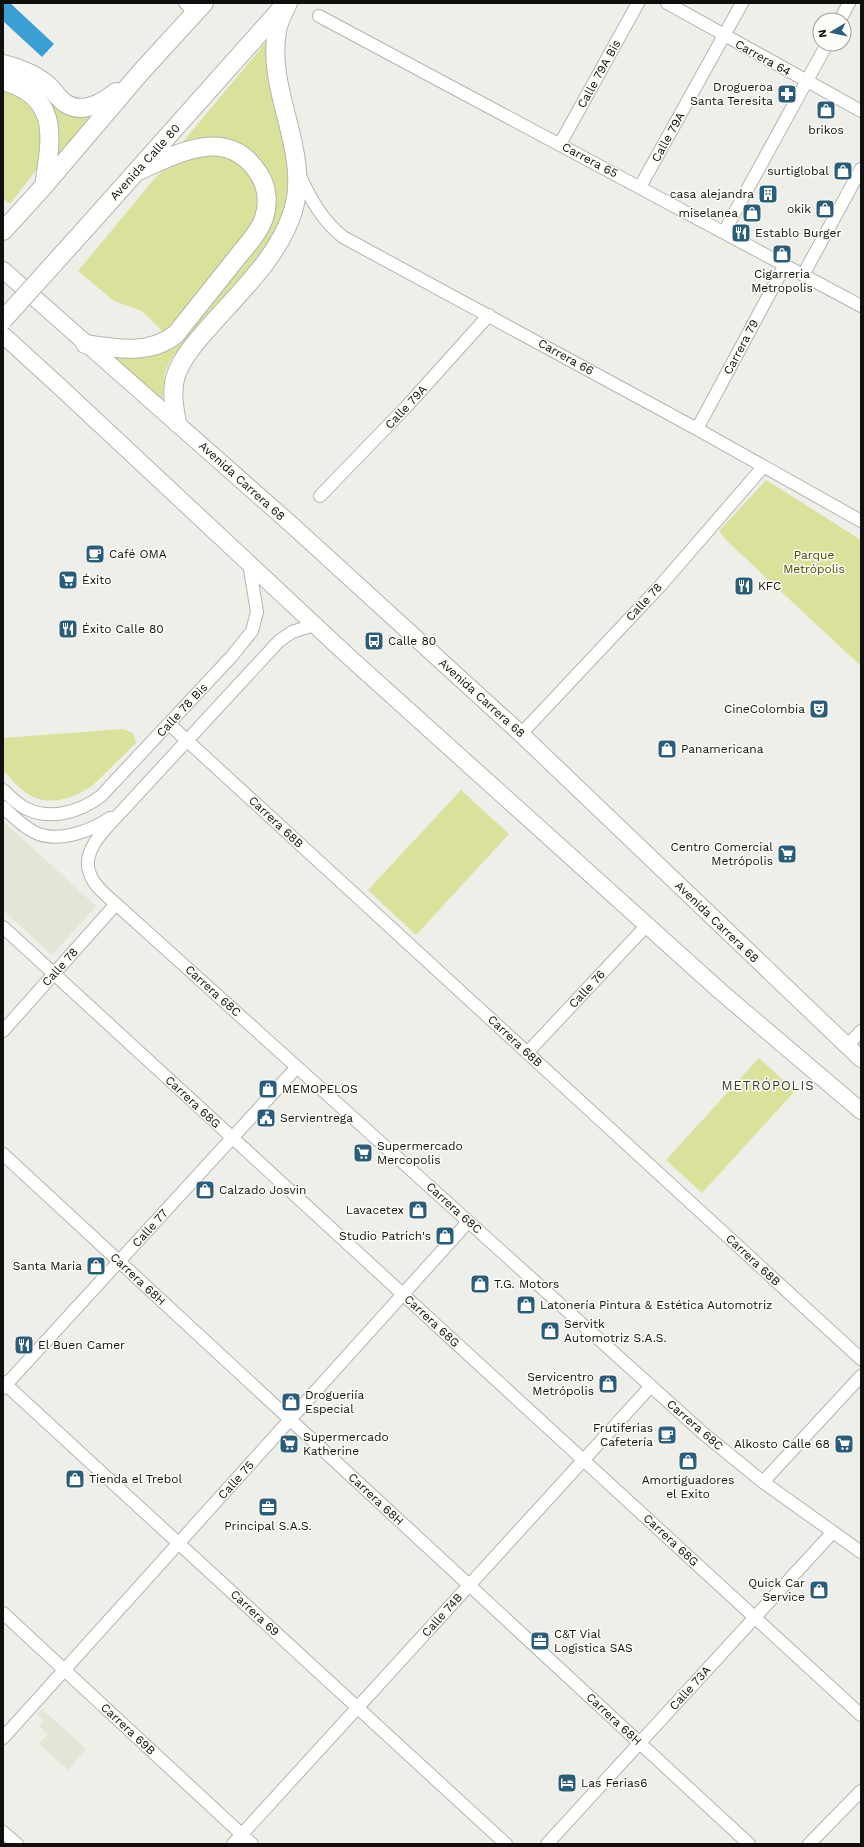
<svg xmlns="http://www.w3.org/2000/svg" width="864" height="1847" font-family="'Work Sans',sans-serif">
<style>
.built{fill:#e3e5d7}
.green{fill:#dae19a}
.water{fill:#3a9fd3}
.lines{fill:none;stroke-linecap:round;stroke-linejoin:round}
.minor-casing{stroke:#b4b4ae;stroke-width:14}
.major-casing{stroke:#b4b4ae;stroke-width:18}
.highway-casing{stroke:#b4b4ae;stroke-width:20}
.minor{stroke:#fff;stroke-width:12}
.major{stroke:#fff;stroke-width:16}
.highway{stroke:#fff;stroke-width:18}
.highway-bridge-casing{stroke:#b4b4ae;stroke-width:20;stroke-linecap:butt}
.highway-bridge{stroke:#fff;stroke-width:18}
.labels{text-anchor:middle;dominant-baseline:central;stroke-width:3;stroke-linejoin:round;paint-order:stroke}
.street-label{font-size:12px;fill:#0f0f0d;stroke:#fcfdf6}
.poi-label{font-size:12px;fill:#0f0f0d;stroke:#fcfdf6;text-anchor:start}
.park-label{font-size:12px;fill:#484b00;stroke:#fcfdf6}
.neighbourhood-label{font-size:13px;letter-spacing:1px;fill:#393a35;stroke:#fcfdf6}
</style>
<rect width="100%" height="100%" fill="#eeefe9"/>
<path class="built" d="M3 821 96 906 52 955 3 910Z
M42 1709 86 1749 68 1770 39 1744 48 1734 39 1726 44 1720 37 1714Z"/>
<path class="green" d="M267 41C265 83 283 121 286 163 288 184 290 209 280 228 271 246 256 261 243 276 218 304 192 331 170 361L165 372 162 402 106 351H159L275 194C270 165 247 139 216 138 205 138 194 140 182 143Z
M3 90 15 91 28 102 41 121V159L37 169 10 204 3 198Z
M46 98C63 115 73 113 95 115L54 159Z
M229 155 248 168 258 184 261 203 254 223 182 315 164 333 142 311 114 301 78 271 156 177 170 163 184 156Z
M766 480 861 540V666L727 541 719 531Z
M123 729 133 733 136 743 93 785C74 799 46 808 25 792 17 786 10 777 3 770V738Z
M461 790 509 834 416 935 368 890Z
M759 1058 795 1091 702 1193 666 1160Z"/>
<path class="water" d="M3 3H10L54 44 42 57 3 21Z"/>
<g class="lines">
<g class="minor-casing">
<path id="minor" d="M185 3 195 13
M667 3 861 111
M319 16 861 306
M840 20 849 3
M560 144 638 3
M300 176C311 200 322 220 343 237L697 429 861 521
M640 187 742 3
M724 232 827 44
M803 275 861 169
M697 429 785 265
M320 496 406 407 489 315
M314 625 292 632 279 641 121 812C107 827 80 851 90 874 94 886 107 896 116 904L704 1434 763 1482 861 1552
M169 724 861 1359
M521 734 661 585 763 467
M3 790C11 797 18 805 27 809 52 821 81 811 101 796L232 656 252 631 257 612 249 563
M3 807C13 816 22 826 34 832 57 844 91 831 110 818
M3 927 861 1715
M3 1031 116 904
M847 1046 861 1031
M527 1053 647 925
M3 1154 749 1844
M3 1382 506 1844
M3 1388 297 1067
M763 1482 861 1376
M3 1613 252 1844
M3 1738 468 1222
M3 1832 17 1844
M233 1844 651 1386
M547 1844 833 1532
M809 1844 861 1791"/>
</g>
<g class="major-casing">
<path id="major" d="M3 270 293 526 521 734 861 1059
M3 335 59 386 348 656 720 991 861 1111"/>
</g>
<g class="highway-casing">
<path id="highway" d="M3 64C18 68 33 73 45 83 53 88 57 98 65 103 82 115 102 103 116 92
M3 81C61 97 51 138 44 186
M86 228 281 9
M3 231 44 186 140 73 204 3
M85 344C116 349 151 355 176 334 196 309 215 285 235 260 245 247 259 233 264 218 269 204 267 186 259 174 228 125 179 153 138 171
M177 423C174 407 171 391 176 375 183 356 197 341 210 326 241 291 279 256 293 211 311 151 266 92 277 31 278 22 284 12 288 3"/>
</g>
<use href="#minor" class="minor"/>
<use href="#major" class="major"/>
<use href="#highway" class="highway"/>
<g class="highway-bridge-casing">
<path id="highway-bridge" d="M3 320 86 228"/>
</g>
<use href="#highway-bridge" class="highway-bridge"/>
</g>
<defs>
<g id="pharmacy-square" transform="scale(1)"><rect x="-9" y="-9" width="18" height="18" rx="4" fill="#295d79" stroke="#fcfdf6"/><path d="M-2-6h4v4h4v4h-4v4h-4v-4h-4v-4h4Z" fill="#fff"/></g>
<g id="shop-square" transform="scale(1)"><rect x="-9" y="-9" width="18" height="18" rx="4" fill="#295d79" stroke="#fcfdf6"/><path d="M-5-2.5h2.3a2.7 3.5 0 0 1 5.4 0H5L5.5 6h-11ZM-1.5-2.5h3a1.5 2.3 0 0 0-3 0Z" fill="#fff"/></g>
<g id="building-square" transform="scale(1)"><rect x="-9" y="-9" width="18" height="18" rx="4" fill="#295d79" stroke="#fcfdf6"/><path d="M-4-6H4V6H1V3H-1V6H-4ZM-2.5-4.3h1.7v1.8h-1.7ZM.8-4.3h1.7v1.8H.8ZM-2.5-1h1.7V.8h-1.7ZM.8-1h1.7V.8H.8Z" fill="#fff"/></g>
<g id="restaurant-square" transform="scale(1)"><rect x="-9" y="-9" width="18" height="18" rx="4" fill="#295d79" stroke="#fcfdf6"/><path d="M-5-6h1v4h1v-4h1v4h1v-4h1v5L-1.5 .5V6h-2V.5L-5-1ZM5-6V6H3V1.5H1.5Q1.5-4 5-6Z" fill="#fff"/></g>
<g id="cafe-square" transform="scale(1)"><rect x="-9" y="-9" width="18" height="18" rx="4" fill="#295d79" stroke="#fcfdf6"/><path d="M-5.5-4.5H6V0H3Q3 3.5 0 3.5H-2.5Q-5.5 3.5-5.5 0ZM3-3.2v2h1.7v-2ZM-6 4.5H4V6H-6Z" fill="#fff"/></g>
<g id="supermarket-square" transform="scale(1)"><rect x="-9" y="-9" width="18" height="18" rx="4" fill="#295d79" stroke="#fcfdf6"/><path d="M-6-5.5h2.5l.6 2H6L4.5 2H-2.5L-4.4-4H-6ZM-1.5 3.2a1.3 1.3 0 1 0 .1 0ZM3 3.2a1.3 1.3 0 1 0 .1 0Z" fill="#fff"/></g>
<g id="bus-square" transform="scale(1)"><rect x="-9" y="-9" width="18" height="18" rx="4" fill="#295d79" stroke="#fcfdf6"/><path d="M-5-6H5V4H4V6H2V4H-2V6H-4V4H-5ZM-3.5-4V0h7V-4ZM-3.5 1.2v1.5H-2V1.2ZM2 1.2v1.5H3.5V1.2Z" fill="#fff"/></g>
<g id="theatre-square" transform="scale(1)"><rect x="-9" y="-9" width="18" height="18" rx="4" fill="#295d79" stroke="#fcfdf6"/><path d="M-5-5.5Q0-4 5-5.5V0Q5 5 0 6Q-5 5-5 0ZM-3.3-2.5H-1v1.5H-3.3ZM1-2.5H3.3v1.5H1ZM-2.8 1Q0 5.5 2.8 1Z" fill="#fff"/></g>
<g id="civic-square" transform="scale(1)"><rect x="-9" y="-9" width="18" height="18" rx="4" fill="#295d79" stroke="#fcfdf6"/><path d="M-.6-6.5H3V-4.5H.6V-3L4-1V1h2V6H-6V1h2V-1L-.6-3ZM-1.2 2.5V6h2.4V2.5Z" fill="#fff"/></g>
<g id="office-square" transform="scale(1)"><rect x="-9" y="-9" width="18" height="18" rx="4" fill="#295d79" stroke="#fcfdf6"/><path d="M-6-3h4V-5.5h4V-3h4V5H-6ZM-1-4.5V-3h2v-1.5ZM-6 0V1H6V0Z" fill="#fff"/></g>
<g id="hotel-square" transform="scale(1)"><rect x="-9" y="-9" width="18" height="18" rx="4" fill="#295d79" stroke="#fcfdf6"/><path d="M-6-4.5h1.5V1H6V5H4.5V3h-9V5H-6ZM-4 0a1.8 1.8 0 1 1 3.6 0ZM.5 0V-2.5h3Q6-2.5 6 0Z" fill="#fff"/></g>
</defs>
<g fill-rule="evenodd">
<use href="#pharmacy-square" x="787" y="94"/>
<use href="#shop-square" x="826" y="110"/>
<use href="#shop-square" x="843" y="171"/>
<use href="#building-square" x="768" y="194"/>
<use href="#shop-square" x="825" y="209"/>
<use href="#shop-square" x="752" y="213"/>
<use href="#restaurant-square" x="741" y="233"/>
<use href="#shop-square" x="782" y="254"/>
<use href="#cafe-square" x="95" y="554"/>
<use href="#supermarket-square" x="68" y="580"/>
<use href="#restaurant-square" x="744" y="586"/>
<use href="#restaurant-square" x="68" y="629"/>
<use href="#bus-square" x="374" y="641"/>
<use href="#theatre-square" x="819" y="709"/>
<use href="#shop-square" x="667" y="749"/>
<use href="#supermarket-square" x="787" y="854"/>
<use href="#shop-square" x="268" y="1089"/>
<use href="#civic-square" x="266" y="1118"/>
<use href="#supermarket-square" x="363" y="1153"/>
<use href="#shop-square" x="205" y="1190"/>
<use href="#shop-square" x="418" y="1210"/>
<use href="#shop-square" x="445" y="1236"/>
<use href="#shop-square" x="96" y="1266"/>
<use href="#shop-square" x="480" y="1284"/>
<use href="#shop-square" x="526" y="1305"/>
<use href="#shop-square" x="550" y="1331"/>
<use href="#restaurant-square" x="24" y="1345"/>
<use href="#shop-square" x="608" y="1384"/>
<use href="#shop-square" x="291" y="1402"/>
<use href="#cafe-square" x="667" y="1435"/>
<use href="#supermarket-square" x="289" y="1444"/>
<use href="#supermarket-square" x="844" y="1444"/>
<use href="#shop-square" x="688" y="1461"/>
<use href="#shop-square" x="75" y="1479"/>
<use href="#office-square" x="268" y="1507"/>
<use href="#shop-square" x="819" y="1590"/>
<use href="#office-square" x="540" y="1641"/>
<use href="#hotel-square" x="567" y="1783"/>
</g>
<g class="labels">
<g class="street-label">
<text transform="translate(763 58) rotate(29)">Carrera 64</text>
<text transform="translate(599 74) rotate(-61)">Calle 79A Bis</text>
<text transform="translate(668 137) rotate(-61)">Calle 79A</text>
<text transform="translate(590 160) rotate(28)">Carrera 65</text>
<text transform="translate(145 162) rotate(-48)">Avenida Calle 80</text>
<text transform="translate(741 347) rotate(-62)">Carrera 79</text>
<text transform="translate(566 357) rotate(29)">Carrera 66</text>
<text transform="translate(406 407) rotate(-47)">Calle 79A</text>
<text transform="translate(242 481) rotate(42)">Avenida Carrera 68</text>
<text transform="translate(644 602) rotate(-47)">Calle 78</text>
<text transform="translate(482 698) rotate(42)">Avenida Carrera 68</text>
<text transform="translate(182 710) rotate(-47)">Calle 78 Bis</text>
<text transform="translate(276 822) rotate(43)">Carrera 68B</text>
<text transform="translate(717 922) rotate(44)">Avenida Carrera 68</text>
<text transform="translate(60 967) rotate(-48)">Calle 78</text>
<text transform="translate(587 989) rotate(-47)">Calle 76</text>
<text transform="translate(213 991) rotate(42)">Carrera 68C</text>
<text transform="translate(515 1041) rotate(43)">Carrera 68B</text>
<text transform="translate(193 1102) rotate(43)">Carrera 68G</text>
<text transform="translate(454 1208) rotate(42)">Carrera 68C</text>
<text transform="translate(150 1228) rotate(-48)">Calle 77</text>
<text transform="translate(753 1260) rotate(43)">Carrera 68B</text>
<text transform="translate(138 1279) rotate(43)">Carrera 68H</text>
<text transform="translate(432 1321) rotate(43)">Carrera 68G</text>
<text transform="translate(695 1425) rotate(41)">Carrera 68C</text>
<text transform="translate(236 1480) rotate(-48)">Calle 75</text>
<text transform="translate(376 1499) rotate(43)">Carrera 68H</text>
<text transform="translate(671 1540) rotate(43)">Carrera 68G</text>
<text transform="translate(255 1613) rotate(43)">Carrera 69</text>
<text transform="translate(442 1615) rotate(-48)">Calle 74B</text>
<text transform="translate(690 1688) rotate(-48)">Calle 73A</text>
<text transform="translate(614 1719) rotate(43)">Carrera 68H</text>
<text transform="translate(128 1729) rotate(43)">Carrera 69B</text>
</g>
<g class="poi-label">
<text x="773" y="87" text-anchor="end">Drogueroa<tspan x="773" dy="14">Santa Teresita</tspan></text>
<text x="826" y="130" text-anchor="middle">brikos</text>
<text x="829" y="171" text-anchor="end">surtiglobal</text>
<text x="754" y="194" text-anchor="end">casa alejandra</text>
<text x="811" y="209" text-anchor="end">okik</text>
<text x="738" y="213" text-anchor="end">miselanea</text>
<text x="755" y="233">Establo Burger</text>
<text x="782" y="274" text-anchor="middle">Cigarreria<tspan x="782" dy="14">Metropolis</tspan></text>
<text x="109" y="554">Café OMA</text>
<text x="82" y="580">Éxito</text>
<text x="758" y="586">KFC</text>
<text x="82" y="629">Éxito Calle 80</text>
<text x="388" y="641">Calle 80</text>
<text x="805" y="709" text-anchor="end">CineColombia</text>
<text x="681" y="749">Panamericana</text>
<text x="773" y="847" text-anchor="end">Centro Comercial<tspan x="773" dy="14">Metrópolis</tspan></text>
<text x="282" y="1089">MEMOPELOS</text>
<text x="280" y="1118">Servientrega</text>
<text x="377" y="1146">Supermercado<tspan x="377" dy="14">Mercopolis</tspan></text>
<text x="219" y="1190">Calzado Josvin</text>
<text x="404" y="1210" text-anchor="end">Lavacetex</text>
<text x="431" y="1236" text-anchor="end">Studio Patrich's</text>
<text x="82" y="1266" text-anchor="end">Santa Maria</text>
<text x="494" y="1284">T.G. Motors</text>
<text x="540" y="1305">Latonería Pintura &amp; Estética Automotriz</text>
<text x="564" y="1324">Servitk<tspan x="564" dy="14">Automotriz S.A.S.</tspan></text>
<text x="38" y="1345">El Buen Camer</text>
<text x="594" y="1377" text-anchor="end">Servicentro<tspan x="594" dy="14">Metrópolis</tspan></text>
<text x="305" y="1395">Drogueriía<tspan x="305" dy="14">Especial</tspan></text>
<text x="653" y="1428" text-anchor="end">Frutiferias<tspan x="653" dy="14">Cafetería</tspan></text>
<text x="303" y="1437">Supermercado<tspan x="303" dy="14">Katherine</tspan></text>
<text x="830" y="1444" text-anchor="end">Alkosto Calle 68</text>
<text x="89" y="1479">Tienda el Trebol</text>
<text x="688" y="1480" text-anchor="middle">Amortiguadores<tspan x="688" dy="14">el Exito</tspan></text>
<text x="268" y="1526" text-anchor="middle">Principal S.A.S.</text>
<text x="805" y="1583" text-anchor="end">Quick Car<tspan x="805" dy="14">Service</tspan></text>
<text x="554" y="1634">C&amp;T Vial<tspan x="554" dy="14">Logistica SAS</tspan></text>
<text x="581" y="1783">Las Ferias6</text>
</g>
<g class="park-label">
<text x="814" y="555">Parque<tspan x="814" dy="14">Metrópolis</tspan></text>
</g>
<g class="neighbourhood-label">
<text x="768" y="1085">METRÓPOLIS</text>
</g>
</g>
<rect width="864" height="1847" fill="none" stroke="#0f0f0d" stroke-width="8"/>
<g transform="translate(832 32) rotate(261)"><circle r="19" fill="#fcfdf6" stroke="#9d9e99"/>
<path d="M0-3L7 15L0 10L-7 15Z" fill="#295d79"/>
<text y="-6" font-size="11" font-weight="bold" text-anchor="middle" fill="#0f0f0d">N</text>
</g>
</svg>
